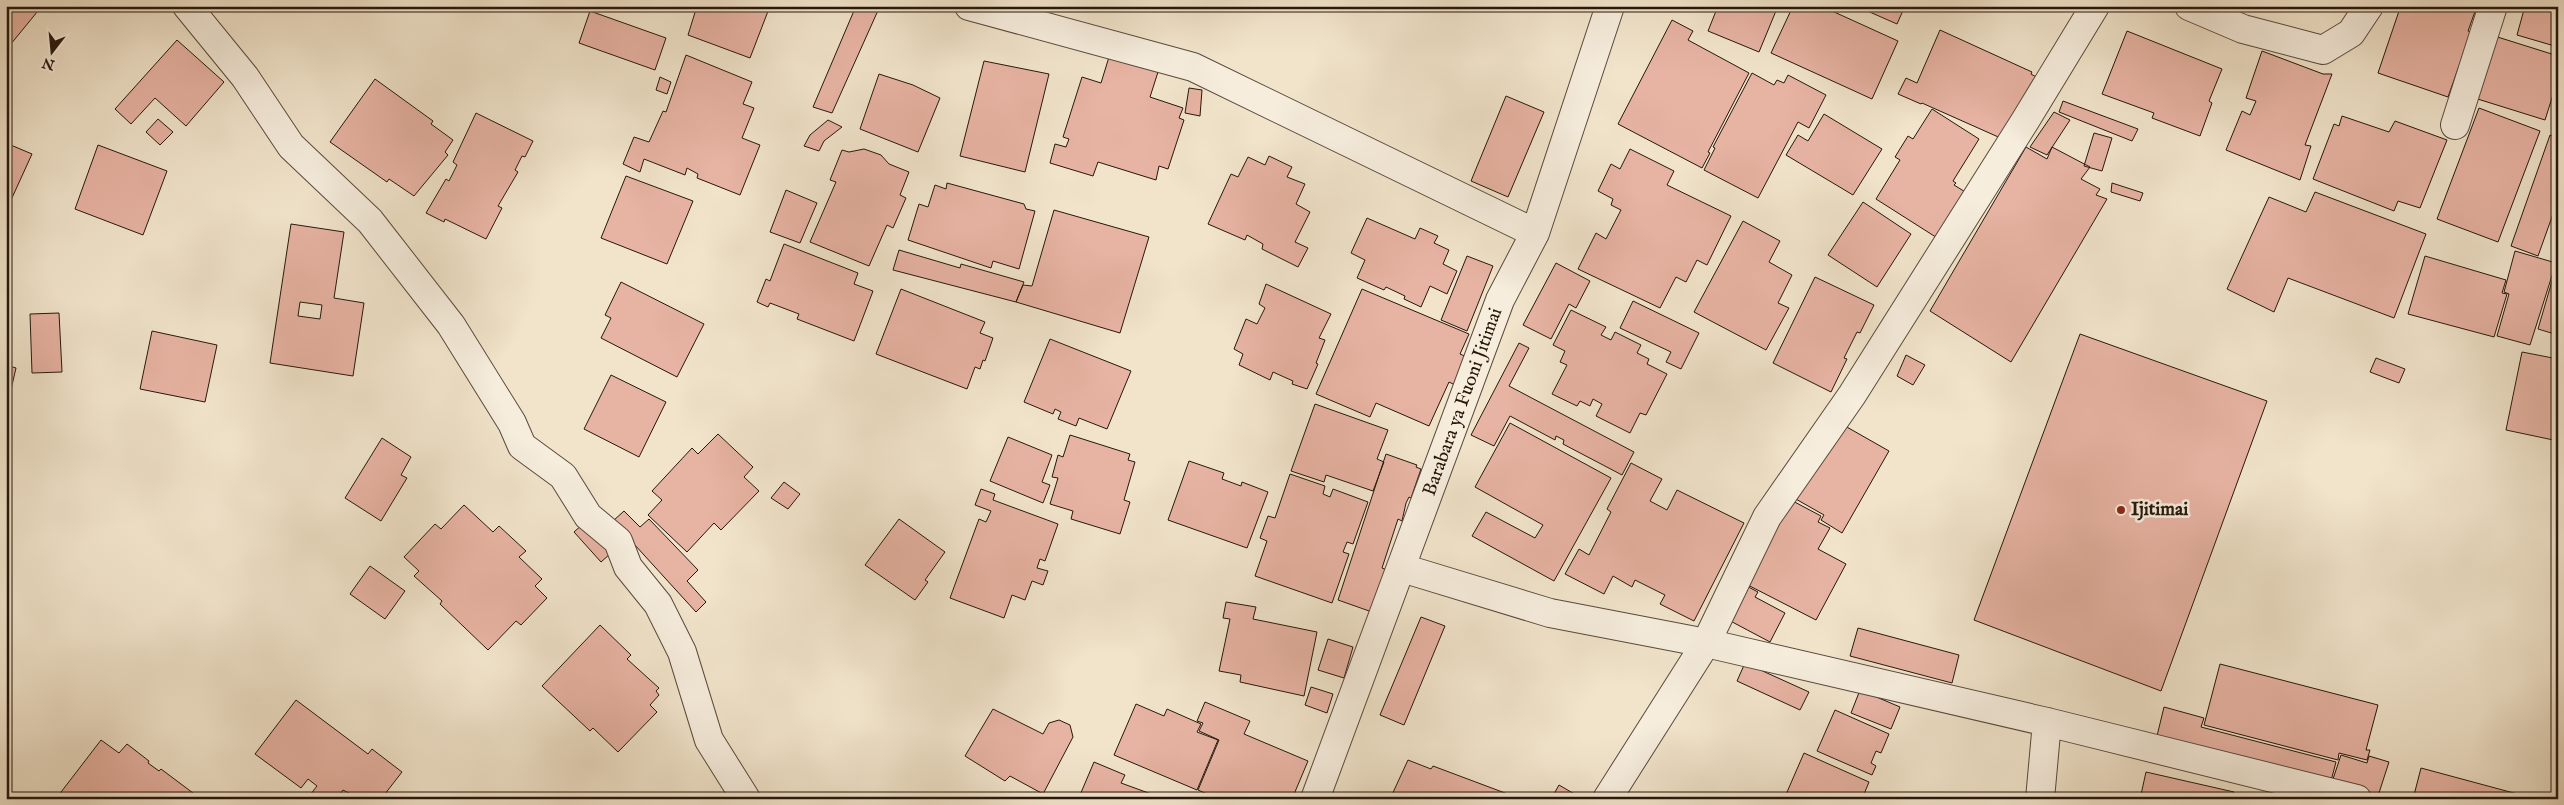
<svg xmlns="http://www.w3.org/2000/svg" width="2564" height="805" font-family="'IM FELL English',serif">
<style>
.building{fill:#e7b3a3;stroke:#26170c;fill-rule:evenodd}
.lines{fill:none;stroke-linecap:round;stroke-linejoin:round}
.minor-casing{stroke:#594a3c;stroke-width:30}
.minor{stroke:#f6eddd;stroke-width:28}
.poi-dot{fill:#8f2418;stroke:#f6eddd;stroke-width:2}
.labels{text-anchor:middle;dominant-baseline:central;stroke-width:5;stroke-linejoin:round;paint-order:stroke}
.street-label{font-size:19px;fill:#26170c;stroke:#f6eddd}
.poi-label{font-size:19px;font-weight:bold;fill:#26170c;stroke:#f6eddd;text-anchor:start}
</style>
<rect width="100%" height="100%" fill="#f1e4cb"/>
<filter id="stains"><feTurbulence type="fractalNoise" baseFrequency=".004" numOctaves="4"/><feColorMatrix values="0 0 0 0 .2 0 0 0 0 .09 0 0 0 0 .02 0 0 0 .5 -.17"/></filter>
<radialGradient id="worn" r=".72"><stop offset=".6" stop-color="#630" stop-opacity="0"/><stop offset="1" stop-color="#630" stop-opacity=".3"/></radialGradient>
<path class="building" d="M13 6H42L6 50V14Z
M697 6H770L750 58 688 35Z
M856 6H880L832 113 813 107Z
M1718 6H1778L1759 52 1708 31Z
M1793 6H1821L1898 41 1872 99 1771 53Z
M1856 6H1905L1897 24Z
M2415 6H2477L2468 31 2480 36 2470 70 2459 66 2448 97 2378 73 2400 8 2413 12Z
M2525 6H2558V47L2517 35Z
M590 11 666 38 655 70 579 43Z
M1672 20 1693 31 1688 40 1749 73 1708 152 1710 153 1702 168 1618 124Z
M1940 30 2032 72 2031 74 2038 78 2005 140 1922 103 1921 104 1898 94 1906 78 1917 83Z
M2127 31 2222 69 2209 101 2212 103 2200 136 2152 118 2154 113 2102 94Z
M2488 34 2558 56V79L2545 120 2468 96Z
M177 40 224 82 186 126 155 98 131 124 115 109Z
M2262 51 2323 74H2332L2305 145 2311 146 2300 180 2226 150 2242 111 2250 115 2256 101 2246 98Z
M686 55 752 82 743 104 754 108 742 138 760 145 740 195 697 178 698 174 687 168 685 175 644 159 640 172 623 164 634 137 649 142 663 111 666 112Z
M1109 57 1158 72 1150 97 1183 108 1179 118 1184 120 1168 169 1159 166 1156 180 1098 162 1093 176 1050 163 1055 144 1066 147 1069 139 1063 137 1082 77 1101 83Z
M984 61 1049 74 1025 172 960 156Z
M1752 73 1774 85 1777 80 1784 83 1788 75 1826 95 1809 128 1798 122 1758 198 1704 170 1715 148 1713 147Z
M879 74 913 85 940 98 918 152 860 129Z
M660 77 671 82 667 94 656 90Z
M375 79 433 121 431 124 453 140 445 152 448 155 414 196 389 179 387 182 330 142Z
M1189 88 1202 90 1200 116 1185 113Z
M1506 96 1544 112 1508 197 1471 181Z
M2063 101 2138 129 2132 141 2059 112Z
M2479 108 2540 131 2498 242 2437 219Z
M1932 109 1979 139 1953 181 1956 183 1954 185 1967 193 1942 241 1876 199 1900 160 1895 157 1908 136 1913 139Z
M2054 112 2070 120 2047 155 2030 147Z
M476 113 533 141 525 157 522 156 515 170 518 172 498 206 502 208 486 239 445 219 444 222 426 213 446 179 449 181 457 165 453 162Z
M1824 114 1882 149 1853 195 1786 155 1798 135 1808 141Z
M2342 116 2389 132 2395 121 2447 140 2420 208 2398 201 2394 211 2313 179 2334 124 2339 126Z
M158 119 173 132 160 145 146 132Z
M828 120 842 127 824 141 819 151 804 146 810 135Z
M2094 133 2112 138 2102 171 2084 166Z
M2550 135 2558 138V200L2538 256 2511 246Z
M6 143 32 154 6 211Z
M98 145 167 171 143 235 75 209Z
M2026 147 2047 159 2052 147 2090 167 2081 179 2100 189 2096 195 2107 199 2011 362 1930 311Z
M864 149 881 155 889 164 909 172 900 195 906 198 893 228 887 225 869 266 810 242 836 182 830 180 842 150 849 152Z
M1630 149 1674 171 1667 185 1731 216 1707 265 1697 260 1686 282 1676 277 1660 308 1578 269 1596 233 1606 239 1621 210 1611 205 1613 199 1598 191 1611 164 1620 169Z
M1269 156 1292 167 1287 177 1305 184 1296 204 1310 212 1295 242 1308 248 1298 267 1262 249 1263 244 1247 235 1245 240 1208 224 1231 174 1238 177 1248 157 1265 165Z
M626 176 693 201 667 264 601 238Z
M947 183 1024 204 1026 209 1035 211 1019 269 993 261 991 268 908 240 919 204 928 207 935 185 946 189Z
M2112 183 2143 193 2140 201 2111 192Z
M786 190 817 203 800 243 770 232Z
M2315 192 2426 234 2394 318 2288 278 2274 312 2227 289 2269 197 2306 212Z
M1863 202 1911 234 1877 287 1828 255Z
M1054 210 1149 237 1120 333 1016 302 1023 285 1032 286Z
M1367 218 1415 239 1420 228 1438 236 1434 243 1449 250 1443 264 1457 271 1447 294 1430 286 1421 307 1404 299 1405 296 1386 287 1384 290 1357 278 1365 260 1351 253Z
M1743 221 1780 241 1769 262 1792 275 1778 303 1789 308 1766 350 1694 312Z
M291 224 344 232 334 298 364 303 353 376 270 363ZM300 302 322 305 320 319 298 316Z
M784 244 858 273 854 284 873 291 854 341 797 319 799 314 770 303 768 307 757 302 766 279 770 281Z
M899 250 960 268 961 264 1024 282 1016 302 893 270Z
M2515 251 2556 263 2530 345 2497 336 2509 294 2504 292Z
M1467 256 1493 266 1467 331 1441 320Z
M2425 256 2506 280 2502 293 2507 294 2494 337 2408 314Z
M1556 263 1590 281 1576 308 1569 304 1551 339 1523 325Z
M2557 264H2558V335L2538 329Z
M1815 277 1874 305 1860 333 1857 332 1844 358 1847 359 1831 392 1773 363Z
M621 282 704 324 677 377 601 338 611 318 605 315Z
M1266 284 1331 314 1319 338 1325 340 1316 363 1318 364 1307 389 1292 384 1293 381 1273 372 1270 380 1239 365 1243 354 1234 349 1246 319 1257 324 1265 308 1259 304Z
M901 289 985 322 980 333 993 338 985 361 983 360 980 369 975 367 967 389 876 354Z
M1362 289 1469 334 1460 354 1467 357 1455 385 1449 382 1429 426 1376 403 1370 417 1316 394Z
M1633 301 1699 333 1681 369 1666 362 1671 352 1620 328Z
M1571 310 1606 327 1601 335 1611 340 1615 332 1641 345 1637 353 1649 359 1647 364 1667 374 1646 415 1640 413 1630 433 1596 416 1602 404 1593 399 1590 406 1580 401 1577 406 1552 394 1567 365 1560 362 1565 351 1553 345Z
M59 313 62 372 32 373 30 314Z
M152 331 217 345 205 402 140 389Z
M2080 334 2267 401 2161 691 1974 620Z
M1050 339 1131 371 1107 429 1079 418 1076 426 1058 419 1061 412 1055 409 1053 414 1024 402Z
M1519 343 1529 348 1509 386 1634 452 1622 475 1563 444 1564 440 1556 436 1555 440 1510 416 1494 446 1471 435Z
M2522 352 2558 359V441L2506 430Z
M1906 355 1925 365 1913 385 1897 376Z
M2376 358 2405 369 2399 383 2370 372Z
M6 365 16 368 6 411Z
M611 375 666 402 639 457 584 429Z
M1315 404 1388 430 1377 459 1384 462 1373 491 1326 475 1324 482 1291 471Z
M1838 422 1889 451 1842 533 1821 520 1824 515 1794 498Z
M1510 423 1611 478 1554 581 1472 536 1486 512 1535 538 1543 525 1475 487Z
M718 434 753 467 744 477 759 491 721 530 714 523 687 552 648 515 662 500 652 491 692 448 698 454Z
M1070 435 1130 454 1128 460 1135 462 1124 500 1130 502 1120 534 1071 519 1073 511 1050 504 1058 478 1052 477 1058 455 1063 457Z
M1008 437 1052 455 1042 482 1050 485 1043 503 990 481Z
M382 438 411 457 401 475 407 478 381 521 345 498Z
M1386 454 1417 465 1416 467 1421 469 1411 498 1409 497 1406 503 1402 521 1398 519 1382 568 1387 570 1372 612 1338 600Z
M1189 461 1224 473 1222 479 1241 486 1242 482 1268 492 1247 548 1168 520Z
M1631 463 1662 479 1650 501 1667 510 1677 490 1744 523 1694 621 1660 604 1665 595 1635 580 1632 587 1613 576 1604 594 1565 574 1579 549 1589 555 1611 512 1607 509Z
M1290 474 1325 486 1323 494 1330 497 1333 489 1368 502 1353 544 1347 542 1343 552 1349 554 1332 603 1255 576 1267 541 1260 538 1268 516 1275 518Z
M784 482 800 494 788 509 771 498Z
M981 489 995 494 993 500 1058 524 1045 561 1040 559 1037 568 1048 571 1043 585 1032 581 1025 600 1012 595 1004 618 950 598 979 519 986 522 991 511 975 505Z
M1789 499 1821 516 1818 522 1830 528 1818 549 1846 564 1816 620 1740 581Z
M464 505 493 532 499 526 526 551 519 557 542 579 535 586 547 598 521 625 516 621 488 650 440 604 442 601 414 576 419 571 404 557 435 524 441 529Z
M624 511 640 527 649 519 698 570 687 581 706 602 696 612 613 521Z
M899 519 945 552 925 580 928 582 915 600 865 565Z
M583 524 610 554 601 562 574 532Z
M370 566 405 591 385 619 350 594Z
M1739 582 1758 592 1755 597 1785 613 1770 642 1721 616Z
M1226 602 1256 607 1253 619 1317 632 1304 696 1240 682 1241 675 1219 671 1230 619 1223 618Z
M1421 617 1445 626 1404 725 1380 715Z
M600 625 631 655 627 659 659 688 656 691 659 695 650 705 657 712 618 752 593 728 590 731 542 686Z
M1858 628 1959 655 1952 683 1850 656Z
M1328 639 1353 647 1344 678 1318 670Z
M1745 663 1809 692 1800 710 1737 681Z
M2220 664 2378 705 2366 750H2370L2367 760 2339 753 2338 760 2204 725Z
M1311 687 1333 694 1327 713 1305 705Z
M1860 690 1900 707 1891 729 1851 713Z
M296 700 368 754 372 749 402 772 381 799H360L343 790 337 799H316L310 795 317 786 308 779 301 788 255 754Z
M1205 702 1250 721 1244 734 1308 761 1292 799H1232L1218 793 1216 798 1198 790 1219 740 1199 731 1203 723 1197 721Z
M1136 704 1164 716 1167 709 1201 724 1197 732 1218 740 1197 790 1114 755Z
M2164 707 2204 718 2201 727 2336 762 2331 781 2157 736Z
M993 709 1043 734 1049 723 1059 720 1070 725 1073 737 1043 794 1010 776 1005 781 965 756Z
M1835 710 1889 734 1881 753 1876 751 1871 763 1876 766 1872 775 1817 751Z
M101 740 119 753 127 744 149 761 148 763 159 771 161 769 193 793 189 799H62L58 796Z
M1804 753 1869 782 1862 799H1784Z
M2341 755 2367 763 2369 756 2389 762 2377 799 2331 785Z
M1408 760 1431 769 1433 766 1513 796 1512 799H1390Z
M1094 762 1125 775 1121 783 1165 799H1087L1080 795Z
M2421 768 2536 799H2413Z
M2146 772 2234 792 2232 799H2140Z
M1559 785 1583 799H1551Z"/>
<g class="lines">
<g class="minor-casing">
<path id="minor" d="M187 6 245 77 291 146 370 221 451 325 512 423 522 446 563 476 588 516 618 541 628 567 658 604 682 652 709 740 746 799
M969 6 1193 67 1535 233
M2189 6 2243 29 2323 50 2351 33 2369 6
M2455 125 2493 6
M1402 568 1550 613 1706 643 2047 722 2357 799
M1315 799 1500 300 1535 233 1610 6
M1607 799 1706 643 1767 517 1852 395 2025 121 2095 6
M2040 799 2047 722"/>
</g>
<use href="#minor" class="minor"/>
</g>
<circle class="poi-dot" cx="2121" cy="510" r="5"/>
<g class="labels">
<g class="street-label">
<text transform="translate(1463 402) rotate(-70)">Barabara ya Fuoni Jitimai</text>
</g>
<g class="poi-label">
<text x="2131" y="510">Ijitimai</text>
</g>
</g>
<rect width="2564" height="805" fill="none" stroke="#f1e4cb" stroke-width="25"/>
<rect x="8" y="8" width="2549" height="790" fill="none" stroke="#26170c" stroke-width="2.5"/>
<rect x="12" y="12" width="2539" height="780" fill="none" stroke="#26170c"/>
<g transform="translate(52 52) rotate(196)" stroke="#f6eddd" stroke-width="4" paint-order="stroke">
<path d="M0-4L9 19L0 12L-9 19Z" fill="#26170c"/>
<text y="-8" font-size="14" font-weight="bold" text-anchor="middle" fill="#26170c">N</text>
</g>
<rect width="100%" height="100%" filter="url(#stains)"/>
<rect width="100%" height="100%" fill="url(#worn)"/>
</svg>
